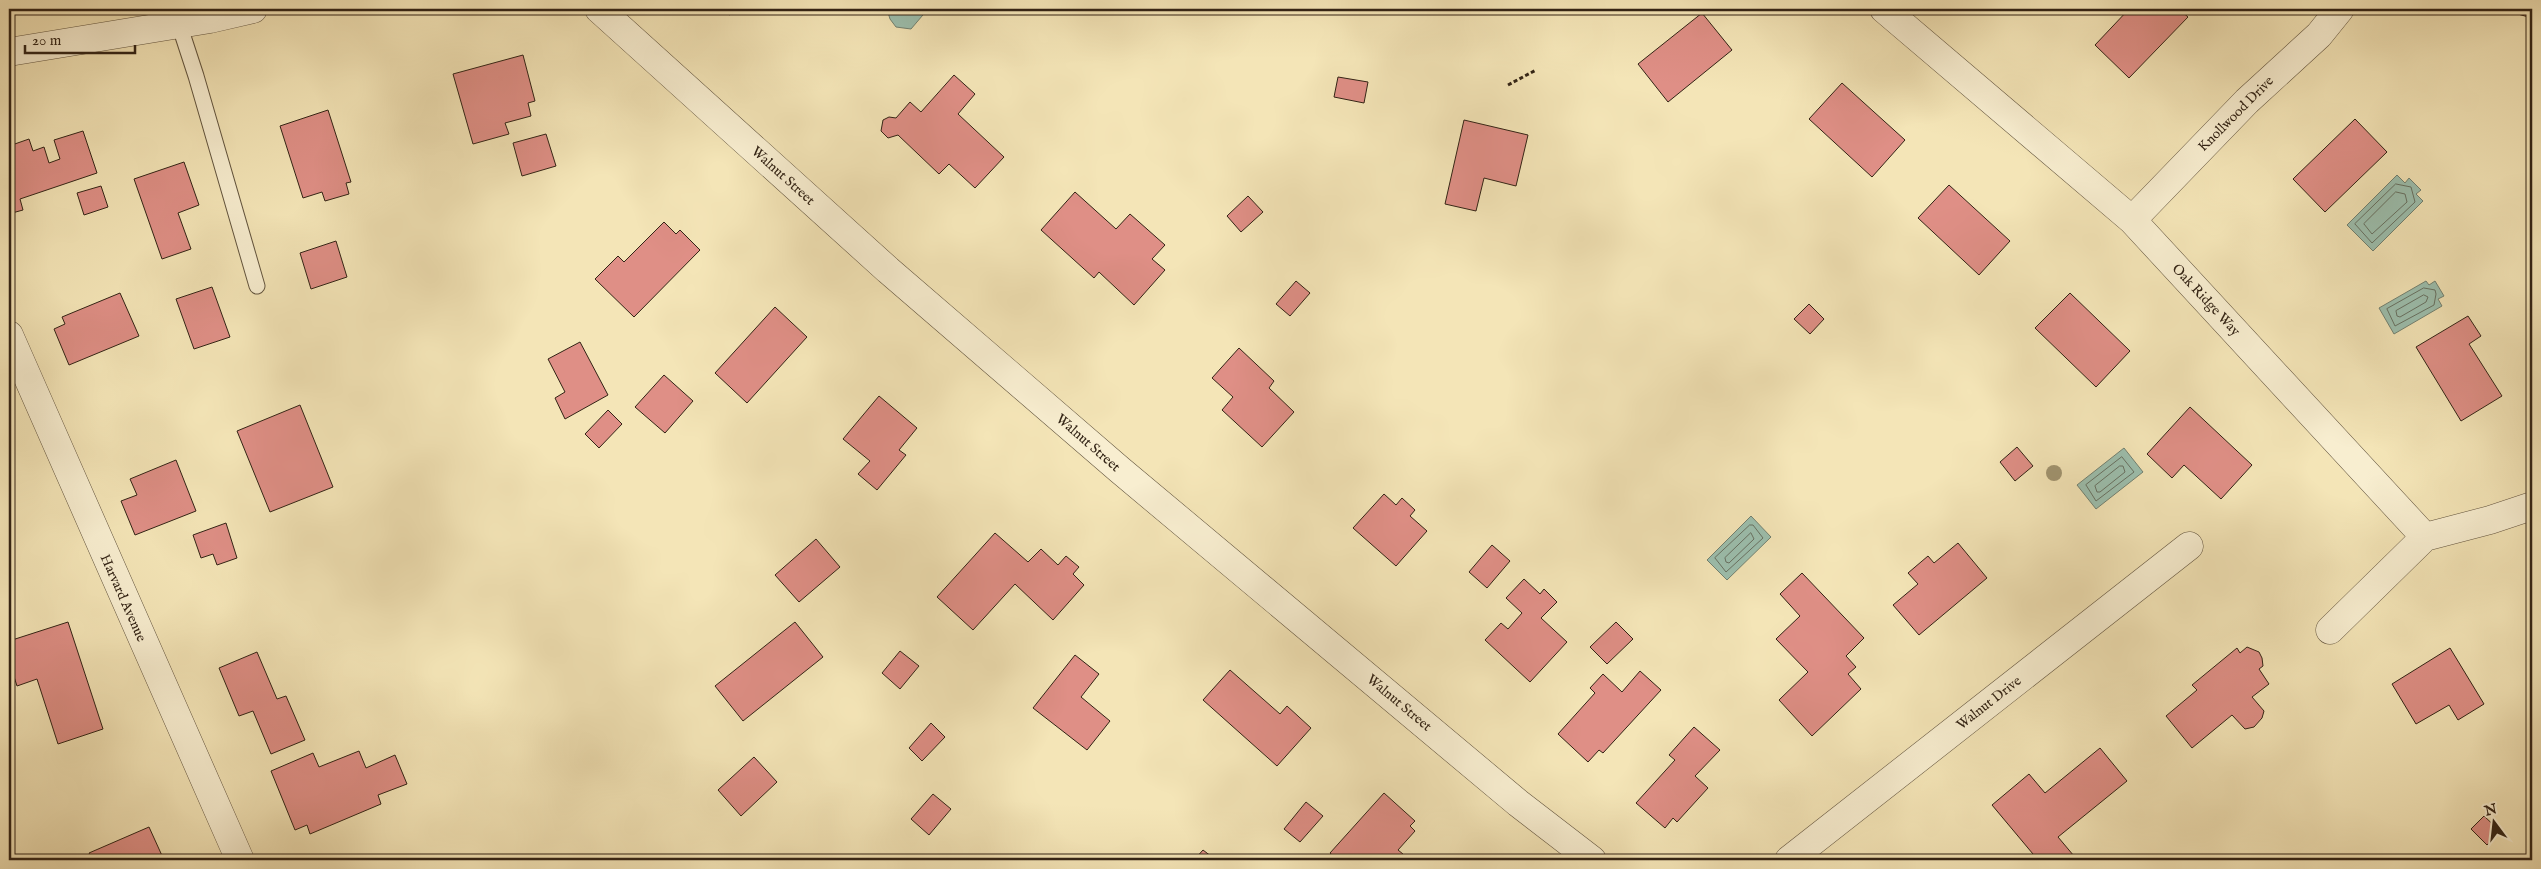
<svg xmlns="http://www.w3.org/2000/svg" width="2541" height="869" font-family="'IM FELL English',serif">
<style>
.water{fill:#9cbfae;stroke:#728171}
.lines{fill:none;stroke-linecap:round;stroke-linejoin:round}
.shore{stroke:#677162;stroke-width:1}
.building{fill:#df8f86;stroke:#322315}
.service-casing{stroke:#62543e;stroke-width:17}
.minor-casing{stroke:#62543e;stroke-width:29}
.path{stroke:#322315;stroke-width:3;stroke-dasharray:4 2.5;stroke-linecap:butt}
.service{stroke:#f8eed0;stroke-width:15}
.minor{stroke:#f8eed0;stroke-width:28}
.tree{fill:#a19571}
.labels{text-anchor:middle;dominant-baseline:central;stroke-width:4;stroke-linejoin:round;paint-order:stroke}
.street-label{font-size:14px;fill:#322315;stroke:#f8eed0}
</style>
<rect width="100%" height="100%" fill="#f4e5b7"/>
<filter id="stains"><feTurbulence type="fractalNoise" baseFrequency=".004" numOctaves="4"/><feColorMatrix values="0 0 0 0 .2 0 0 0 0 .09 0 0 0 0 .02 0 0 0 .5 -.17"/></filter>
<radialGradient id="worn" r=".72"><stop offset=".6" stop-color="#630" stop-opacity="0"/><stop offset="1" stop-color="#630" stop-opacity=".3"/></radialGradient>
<path class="water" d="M887 9H928L911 29 896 27 890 19Z
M2397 175 2405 183 2409 178 2421 190 2416 194 2423 201 2373 251 2347 225Z
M2426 281 2429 285 2435 281 2444 296 2438 299 2442 306 2394 334 2379 308Z
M2124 448 2143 472 2096 509 2077 485Z
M1751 516 1771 537 1727 580 1707 560Z"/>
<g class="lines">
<path class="shore" d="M2396 184 2411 187 2415 202 2372 243 2355 224Z
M2396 192 2405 194 2407 202 2372 234 2364 224Z
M2424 288 2435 290 2436 294 2434 305 2395 326 2387 309Z
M2424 295 2428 297 2426 302 2400 317 2397 316 2396 311Z
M2122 457 2134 472 2096 501 2086 485Z
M2120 466H2123L2125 472 2100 492H2097L2095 486Z
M1750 525H1753L1763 538 1726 572 1715 558Z
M1751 533 1754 539 1729 563 1726 562 1725 558Z"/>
</g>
<path class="building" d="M724 9H738L729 15Z
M2129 9H2179L2188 17 2129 78 2095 45Z
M2500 9H2532V18Z
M1702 13 1732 50 1668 102 1638 64Z
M523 55 535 101 528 103 531 116 505 123 509 134 473 144 453 74Z
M954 75 975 94 958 114 1004 157 975 188 949 164 939 174 898 135 888 138 881 131 883 120 889 117 896 118 910 102 921 112Z
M1338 77 1368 82 1364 103 1334 97Z
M1842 83 1905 140 1872 177 1809 119Z
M328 110 351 182 346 183 349 194 325 201 322 192 303 198 280 126Z
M2355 119 2387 152 2325 212 2293 179Z
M1464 120 1528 135 1516 186 1484 178 1476 211 1445 204Z
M83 131 97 173 20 199 23 210 12 213 9 203V146L29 139 33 151 44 147 49 163 60 159 54 140Z
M546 134 556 166 522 176 513 143Z
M184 162 199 205 178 213 191 249 162 259 134 179Z
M1949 185 2010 241 1979 275 1918 218Z
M101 186 108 207 84 215 77 193Z
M1075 192 1116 229 1130 214 1165 245 1152 259 1165 270 1134 305 1099 272 1094 278 1041 230Z
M1248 196 1263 212 1241 232 1227 216Z
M664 222 676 234 680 230 700 250 634 317 595 279 618 256 624 262Z
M336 241 347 277 311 289 300 253Z
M1296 281 1310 293 1290 316 1276 304Z
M212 287 230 337 194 349 176 299Z
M120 293 139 336 69 365 54 329 65 324 62 317Z
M2070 293 2130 351 2096 387 2035 328Z
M1809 304 1824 319 1810 334 1794 319Z
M775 307 807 337 747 403 715 373Z
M2468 316 2481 336 2469 344 2502 396 2461 421 2416 347Z
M580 342 608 395 565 419 555 398 565 392 548 359Z
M1239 348 1274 381 1269 388 1294 412 1262 447 1222 410 1233 397 1212 378Z
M664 375 693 401 665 433 635 407Z
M879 396 917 428 899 450 906 455 877 490 858 474 870 461 843 439Z
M300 405 333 487 270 512 237 431Z
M2190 407 2252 465 2221 499 2184 465 2172 478 2147 454Z
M608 410 622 424 599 448 585 434Z
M2017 447 2033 466 2015 481 2000 462Z
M176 460 196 511 135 535 121 501 137 495 130 479Z
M1384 494 1396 505 1402 498 1415 510 1410 516 1427 531 1396 566 1353 528Z
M226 523 237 558 217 565 213 554 201 558 193 535Z
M995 533 1028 562 1041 549 1058 565 1066 556 1079 567 1073 574 1084 585 1053 620 1015 584 973 630 937 597Z
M816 539 840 567 799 602 775 575Z
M1958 543 1987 578 1919 635 1893 605 1918 584 1908 573 1928 556 1934 563Z
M1492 545 1510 561 1487 588 1469 572Z
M1802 573 1864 638 1846 656 1856 667 1848 674 1861 689 1812 736 1779 700 1808 672 1776 639 1800 616 1780 594Z
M1524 579 1540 594 1544 589 1557 602 1541 618 1567 642 1530 682 1485 640 1501 623 1508 629 1522 613 1506 598Z
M68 622 103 729 58 744 37 679 17 686 9 661V641Z
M795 622 823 657 743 721 715 686Z
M1616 622 1633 639 1607 664 1590 647Z
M2247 647 2259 652 2262 658 2263 666 2259 669 2269 684 2252 697 2264 711 2262 718 2254 727 2245 729 2232 715 2192 748 2166 716 2197 690 2192 685 2237 648 2240 653Z
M2450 648 2484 704 2458 720 2449 705 2416 724 2392 684Z
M900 651 919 666 900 689 882 673Z
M257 652 277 699 286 696 305 740 271 754 253 711 239 716 219 668Z
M1075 655 1099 674 1081 697 1110 721 1087 750 1033 708Z
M1230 670 1280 714 1287 706 1311 728 1277 766 1203 700Z
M1640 671 1661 690 1603 753 1599 750 1588 762 1558 734 1595 693 1590 688 1603 674 1622 692Z
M931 723 945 737 922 761 909 748Z
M1694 727 1720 750 1695 776 1708 788 1677 822 1673 818 1665 828 1636 803 1675 760 1669 755Z
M2100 748 2127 781 2058 837 2074 856 2069 860H2038L1992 805 2029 774 2045 793Z
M359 751 366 768 395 755 407 784 378 795 381 804 310 834 307 825 295 830 271 771 313 753 319 767Z
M754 757 777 782 741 816 718 790Z
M1384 793 1415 821 1410 826 1415 831 1398 850 1403 854 1397 860H1366L1362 857 1359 860H1338L1330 853Z
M933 794 951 809 929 835 911 819Z
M1306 802 1323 816 1300 842 1284 829Z
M2484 816 2500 831 2487 845 2471 829Z
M149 827 164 860H93L89 853Z
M1203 850 1216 860H1194Z"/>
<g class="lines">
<g class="service-casing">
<path id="service" d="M179 24 196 76 257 286"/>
</g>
<g class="minor-casing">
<path id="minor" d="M599 9 888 270 1120 470 1518 803 1592 860
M1884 9 2132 220 2425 537 2490 520 2532 506
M9 52 210 19 253 9
M2132 220 2247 101 2319 35 2340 9
M9 335 240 860
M2330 630 2425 537
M1789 860 2189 546"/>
</g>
<path class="path" d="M1508 85 1536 70"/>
<use href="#service" class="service"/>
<use href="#minor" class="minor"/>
</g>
<circle class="tree" cx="2054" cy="473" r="8"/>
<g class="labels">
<g class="street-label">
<text transform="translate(2236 114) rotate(-45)">Knollwood Drive</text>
<text transform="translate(783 176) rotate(42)">Walnut Street</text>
<text transform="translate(2206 300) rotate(47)">Oak Ridge Way</text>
<text transform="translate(1088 443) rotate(41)">Walnut Street</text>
<text transform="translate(123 598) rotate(66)">Harvard Avenue</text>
<text transform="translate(1399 703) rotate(40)">Walnut Street</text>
<text transform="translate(1989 703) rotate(-38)">Walnut Drive</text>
</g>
</g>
<rect width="2541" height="869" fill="none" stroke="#f4e5b7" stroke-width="30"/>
<rect x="10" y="10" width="2521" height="849" fill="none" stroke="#322315" stroke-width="2.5"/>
<rect x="15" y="15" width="2511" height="839" fill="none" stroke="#322315"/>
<g transform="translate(2494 822) rotate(345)" stroke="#f8eed0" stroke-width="4" paint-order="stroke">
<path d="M0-4L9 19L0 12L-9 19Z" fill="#322315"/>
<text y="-8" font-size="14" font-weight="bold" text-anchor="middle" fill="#322315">N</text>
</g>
<path d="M25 45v8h110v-8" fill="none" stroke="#322315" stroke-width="2.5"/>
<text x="32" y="45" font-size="15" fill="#322315" stroke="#f8eed0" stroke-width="4" paint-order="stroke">20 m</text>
<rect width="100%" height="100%" filter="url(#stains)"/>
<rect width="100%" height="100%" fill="url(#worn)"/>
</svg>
